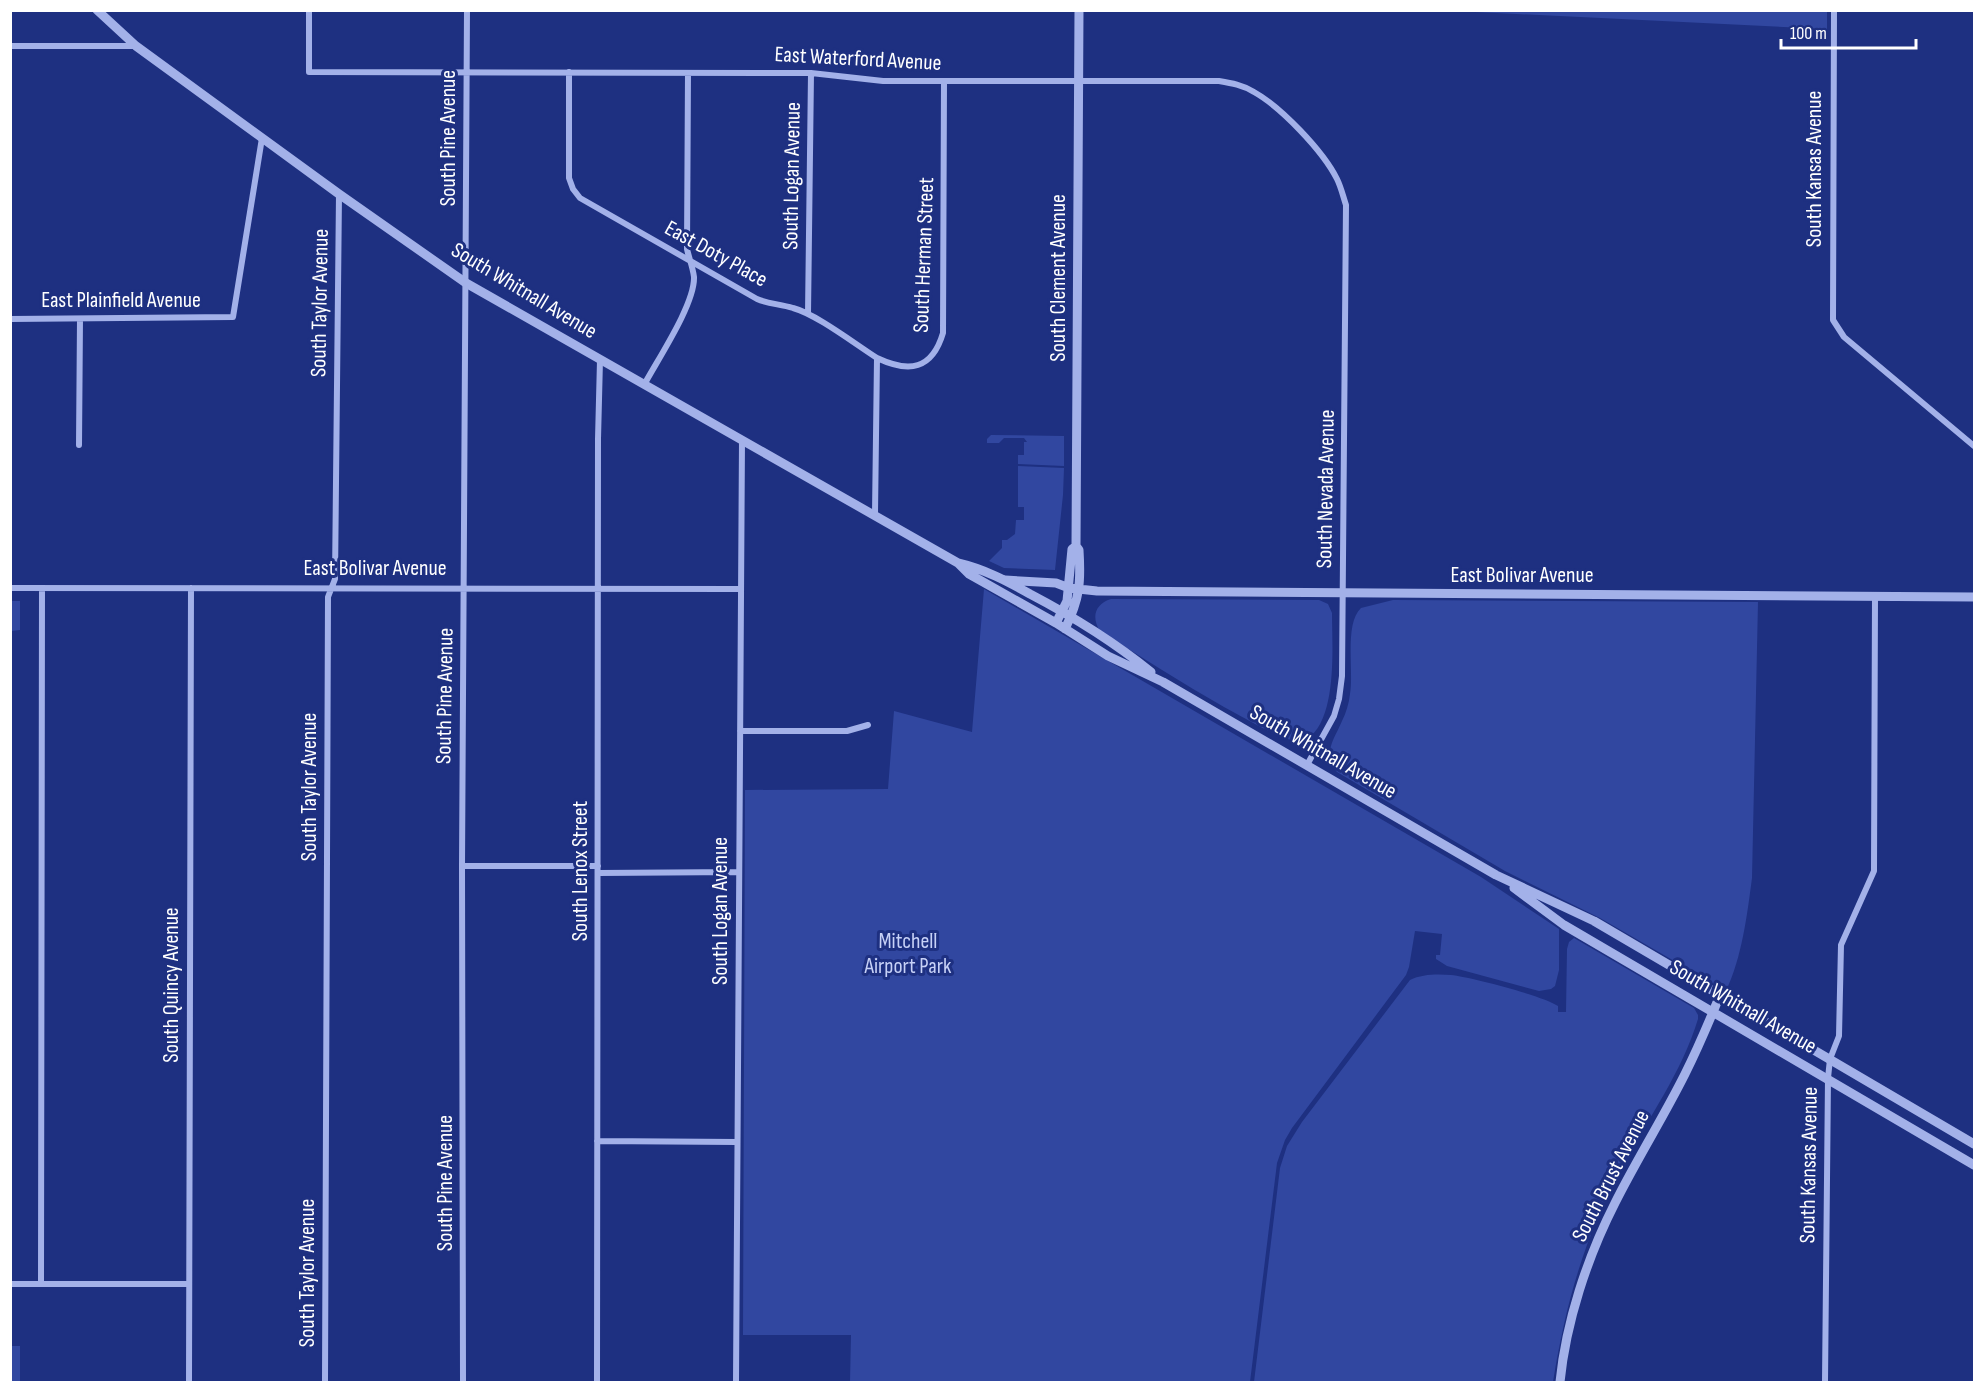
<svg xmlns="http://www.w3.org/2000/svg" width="1985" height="1393" font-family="'Sofia Sans Condensed',sans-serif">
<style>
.green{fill:#3147a0}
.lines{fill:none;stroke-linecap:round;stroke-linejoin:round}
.minor{stroke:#a3b1e9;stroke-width:6}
.tertiary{stroke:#a3b1e9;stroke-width:9}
.labels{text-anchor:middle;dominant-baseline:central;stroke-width:6;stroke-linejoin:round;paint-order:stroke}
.street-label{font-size:22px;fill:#fff;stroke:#1e3081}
.park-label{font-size:22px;fill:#c7d1f7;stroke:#1e3081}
</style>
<rect width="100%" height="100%" fill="#1e3081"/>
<path class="green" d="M1455 11H1827V29Z
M991 435 1064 436V466L1018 464V455H1024V442H1027L1024 438H1004L999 443H987V439Z
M1018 466 1064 468 1063 495 1055 570 1004 568 989 561 1002 548V540H1007L1015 534 1016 520H1024V507H1018Z
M984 589 1481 877 1559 929V970L1555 986 1551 989 1539 991 1447 966 1436 959V955H1440L1442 934 1415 931 1409 967 1406 975 1292 1128 1285 1140 1277 1163 1250 1382H850L851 1335H743L745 790 888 789 894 711 972 732Z
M1111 599 1319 600 1328 604 1332 613C1332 645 1338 719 1307 739 1303 741 1298 742 1294 741 1274 736 1243 717 1224 707 1182 683 1141 657 1100 631 1091 617 1095 604 1111 599Z
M1393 600 1758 602 1752 878C1747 916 1742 957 1726 991L1600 918 1505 871 1337 772C1322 753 1334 740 1342 721 1346 713 1349 703 1350 694 1354 671 1344 624 1361 608Z
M10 601H20V630L11 631Z
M1574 938 1694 1008 1698 1015V1019C1682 1072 1649 1117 1623 1165 1584 1238 1566 1302 1553 1382H1254L1280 1168 1287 1146 1302 1122 1410 980C1422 974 1437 974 1451 975 1470 977 1544 996 1558 1006V1012H1566L1567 949 1569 942Z
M10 1346H20V1382H11Z"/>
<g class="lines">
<path class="minor" d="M309 10V72L811 73 883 81H1219C1231 83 1243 85 1254 92 1281 107 1323 151 1337 179 1341 187 1343 196 1346 205L1342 676 1339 699 1334 716 1307 765
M1834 10 1833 320 1844 337 1974 446
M10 46H136
M569 72V178L573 189 580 198 757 299C769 304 780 304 793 308 816 314 855 344 877 358
M808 314 811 73
M10 319 233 317 262 138
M644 385C658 359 695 304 694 277 693 268 689 258 687 249L688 73
M79 445 80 319
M875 514 877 358C909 373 932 370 943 333L944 81
M10 588 740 589
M740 731H847L868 725
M462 866H598
M598 873 738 872
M597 1141 737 1142
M10 1284H188
M41 1284 42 588
M189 1382 191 588
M325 1382 328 597 335 579 339 194
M463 1382 462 866 467 10
M597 1382 598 439 600 360
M736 1382 742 440
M1825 1382 1828 1078 1830 1059 1839 1036 1841 945 1874 871 1875 597"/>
<path class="tertiary" d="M97 10 136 46 339 194 466 283 958 563 969 574 1056 623 1108 656 1163 682 1496 875 1594 921 1974 1144
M958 563C984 569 1007 581 1030 594 1072 616 1114 642 1151 672
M1005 580 1056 583 1069 588 1097 591 1974 597
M1056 623 1067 601 1072 549 1076 546
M1065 629C1080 598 1081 583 1079 550L1076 546 1079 10
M1514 888 1564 925 1974 1165
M1560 1382C1566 1322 1587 1258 1615 1203 1637 1159 1663 1118 1685 1074 1698 1048 1709 1022 1720 995"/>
</g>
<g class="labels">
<g class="street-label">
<text transform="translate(858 59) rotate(3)">East Waterford Avenue</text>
<text transform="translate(448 138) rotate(-90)">South Pine Avenue</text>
<text transform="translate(1814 169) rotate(-90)">South Kansas Avenue</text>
<text transform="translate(792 176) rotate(-89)">South Logan Avenue</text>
<text transform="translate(716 254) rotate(29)">East Doty Place</text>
<text transform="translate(924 255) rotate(-88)">South Herman Street</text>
<text transform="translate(1058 278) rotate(-90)">South Clement Avenue</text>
<text transform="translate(524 291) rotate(31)">South Whitnall Avenue</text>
<text x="121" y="300">East Plainfield Avenue</text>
<text transform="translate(320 303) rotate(-89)">South Taylor Avenue</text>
<text transform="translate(1326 489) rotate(-89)">South Nevada Avenue</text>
<text x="375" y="568">East Bolivar Avenue</text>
<text x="1522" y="575">East Bolivar Avenue</text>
<text transform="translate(445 696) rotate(-89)">South Pine Avenue</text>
<text transform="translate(1323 752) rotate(30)">South Whitnall Avenue</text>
<text transform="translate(309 787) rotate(-90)">South Taylor Avenue</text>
<text transform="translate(580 871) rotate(-90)">South Lenox Street</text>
<text transform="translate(720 911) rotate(-90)">South Logan Avenue</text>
<text transform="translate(171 985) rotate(-90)">South Quincy Avenue</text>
<text transform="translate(1743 1007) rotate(30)">South Whitnall Avenue</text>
<text transform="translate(1809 1165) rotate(-89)">South Kansas Avenue</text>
<text transform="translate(1611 1176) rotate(-63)">South Brust Avenue</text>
<text transform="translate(445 1183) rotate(-90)">South Pine Avenue</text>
<text transform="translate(307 1273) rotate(-90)">South Taylor Avenue</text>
</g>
<g class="park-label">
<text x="908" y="941">Mitchell<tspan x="908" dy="25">Airport Park</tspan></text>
</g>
</g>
<rect width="1985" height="1393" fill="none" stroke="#ffffff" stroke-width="24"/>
<path d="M1781 39v9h135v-9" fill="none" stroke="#ffffff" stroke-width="3"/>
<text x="1790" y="39" font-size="18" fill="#ffffff" stroke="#1e3081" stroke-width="4.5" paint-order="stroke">100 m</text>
</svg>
